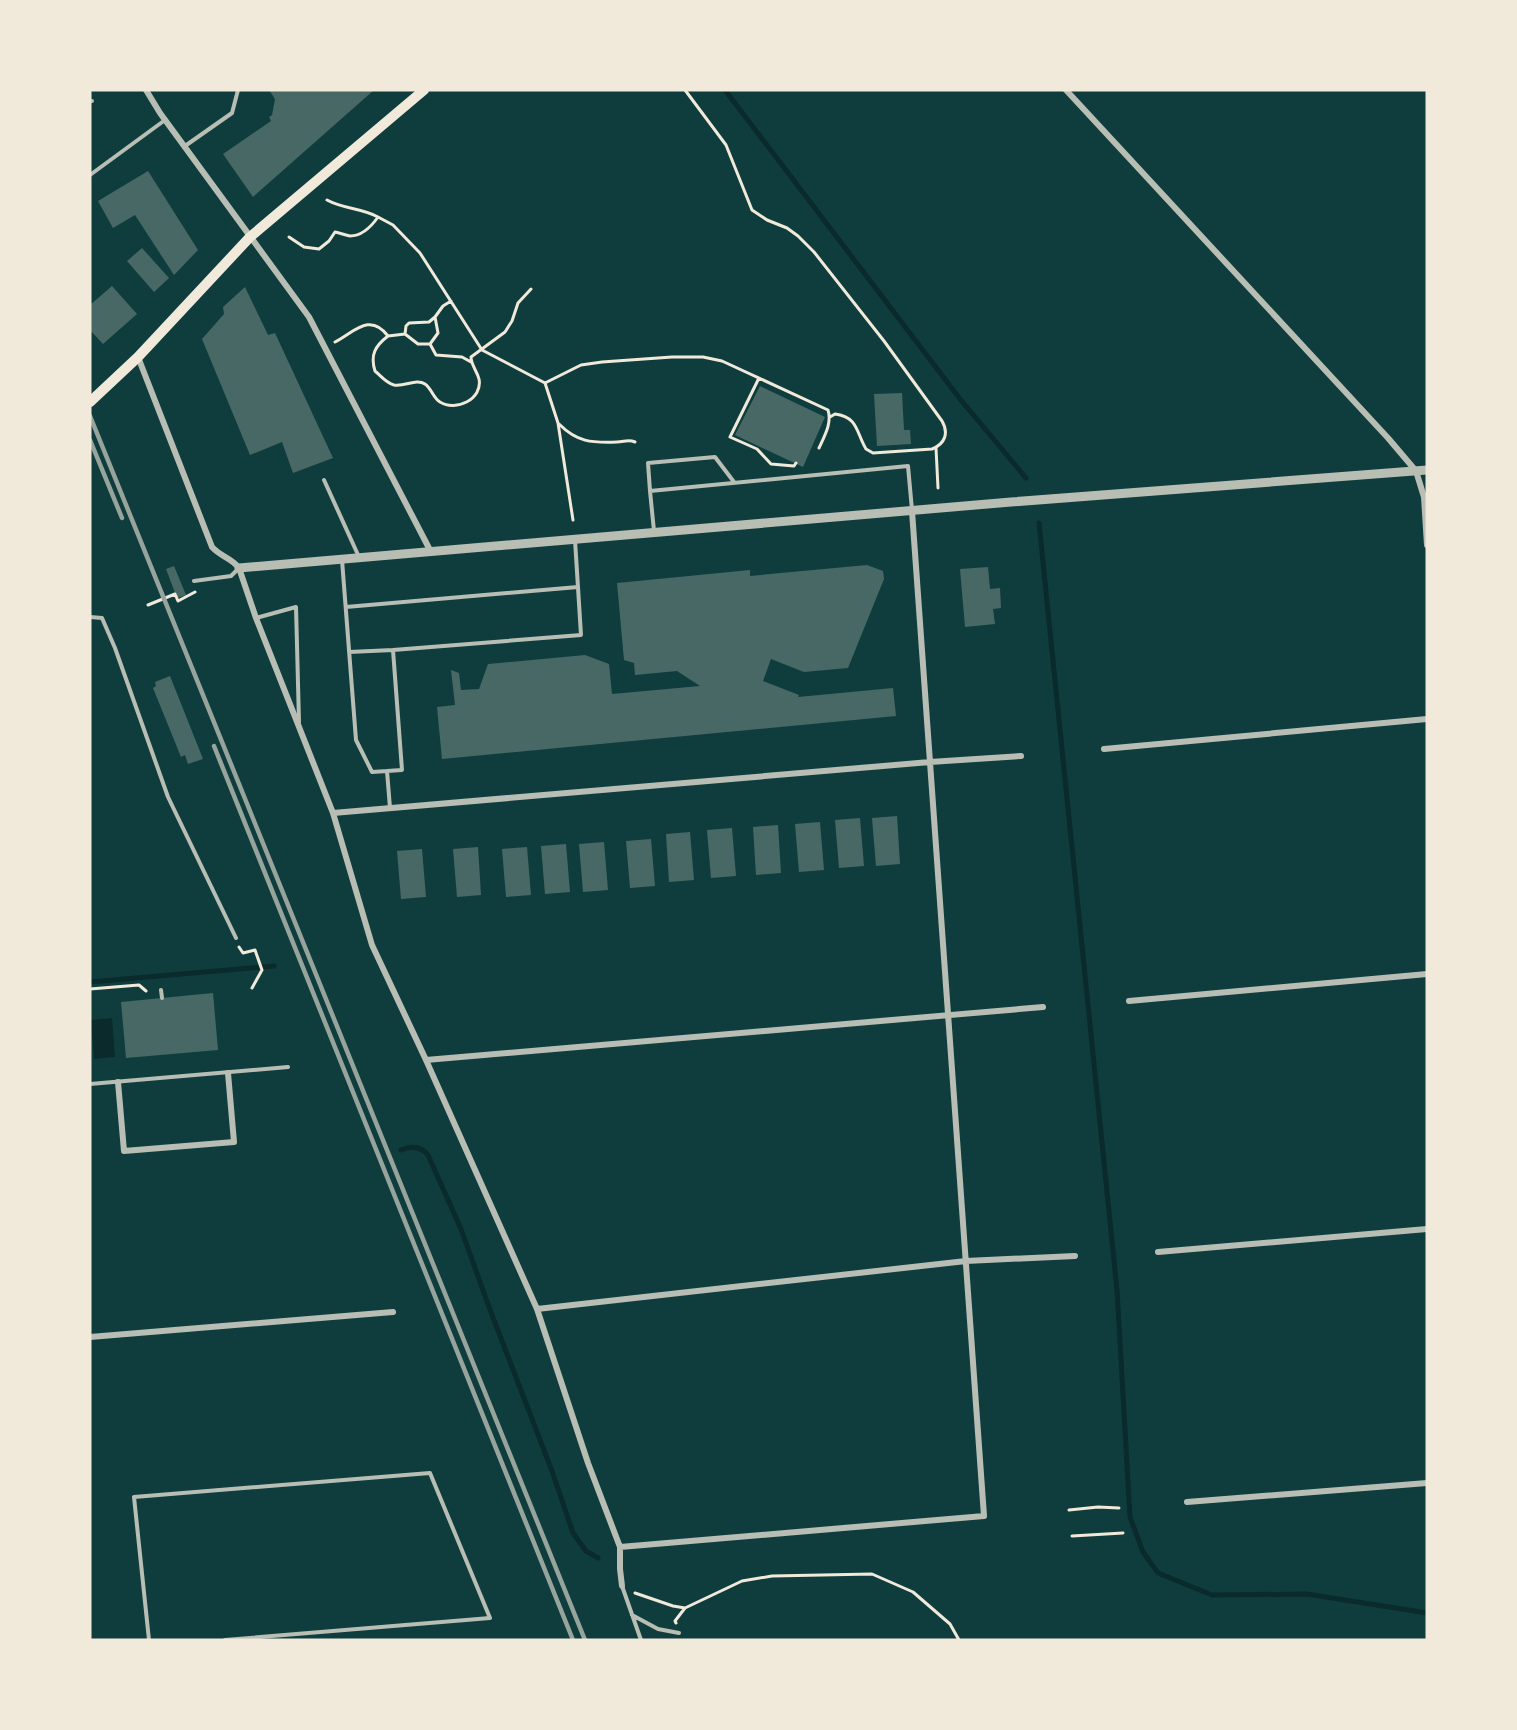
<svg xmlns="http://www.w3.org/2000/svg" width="1517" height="1730" font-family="'Exo 2',sans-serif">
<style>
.water{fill:#0a2a2b}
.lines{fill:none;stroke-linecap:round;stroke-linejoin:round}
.stream{stroke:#0a2a2b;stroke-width:5}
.building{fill:#486865}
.path{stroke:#f1e9da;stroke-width:3}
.service{stroke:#b8beb3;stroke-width:4}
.minor{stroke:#b8beb3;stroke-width:6}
.tertiary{stroke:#b8beb3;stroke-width:9}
.secondary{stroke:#f1e9da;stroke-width:10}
.rail{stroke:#97a49c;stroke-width:4.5}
</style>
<rect width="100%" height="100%" fill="#0f3d3e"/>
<path class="water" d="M112 1018 115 1057 94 1059 91 1020Z"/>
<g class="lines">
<path class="stream" d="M725 90 960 399 1026 478
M1039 523 1117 1290 1130 1517 1143 1552 1158 1573 1212 1595 1307 1594 1427 1613
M90 982 274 966
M401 1150C411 1146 421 1146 428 1155L461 1229 489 1307 552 1471 573 1533 586 1551 598 1558"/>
</g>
<path class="building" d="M269 90H374L253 197 223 154 271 121 269 117 272 115 275 99Z
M148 171 198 250 174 275 135 215 113 228 98 201Z
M142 248 169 278 154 292 127 261Z
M112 286 137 314 103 344 90 330V305Z
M245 287 268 335 275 333 333 458 293 473 282 442 250 455 202 339 224 314 223 307Z
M760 386 825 417 803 467 735 435Z
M902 393 904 430H910L911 444 877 446 874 394Z
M867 565 883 571 884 579 848 668 804 672 771 659 763 681 799 695 798 697 893 688 896 716 442 759 437 707 455 705 451 670 459 673 461 690 479 689 488 664 585 655 609 664 612 694 700 686 677 671 635 675 634 663 624 660 617 583 750 570V576Z
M174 566 186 595 177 598 166 569Z
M988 567 990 589 1000 588 1001 608 993 609 995 624 965 627 960 569Z
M170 676 203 759 188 764 185 755 181 757 153 688 156 686 155 682Z
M897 816 900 864 876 866 872 818Z
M860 818 864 866 839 868 835 820Z
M820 822 824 870 799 872 795 824Z
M778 825 781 873 756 875 753 827Z
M732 828 736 876 711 878 707 830Z
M690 832 694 880 669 882 666 834Z
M651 839 655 886 630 888 626 841Z
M604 842 608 890 583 892 579 844Z
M566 844 570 892 545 894 541 846Z
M478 847 481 895 457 897 453 849Z
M527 847 531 895 506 897 502 849Z
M422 849 426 897 401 899 397 851Z
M213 993 218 1050 126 1058 121 1002Z"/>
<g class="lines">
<path class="path" d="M685 90 726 145 752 210 767 220 787 228 798 236 814 252 884 341 942 421C949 433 945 444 932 449L873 453 866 449C856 432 858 417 835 414L830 417
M378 217 393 225 420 253 482 350 545 383 558 423 573 520
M289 237 304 247 319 249 329 241 335 232C340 233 345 235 350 236 362 236 371 227 378 217 362 208 343 209 327 200
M405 334 406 326 409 323 429 322 435 317
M388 336 405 334 418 344H430L436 355 462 357 471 362
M335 342C354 332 370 312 388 336 375 346 370 355 375 371 381 376 386 383 394 385 405 387 416 378 425 384 432 389 433 398 440 402 456 412 483 399 479 379 477 371 471 365 471 357L505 332 512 321 518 303 531 289
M430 344 438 333 435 317 443 306 451 301
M759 378 730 437 757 449 771 464 794 466 796 463
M545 383 581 365 602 362 672 357H703L722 361 828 410C832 423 825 435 819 448
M559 424C577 442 591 443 617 442 624 442 628 439 635 442
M936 448 938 488
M148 605 175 594 178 601 195 592
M239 947 243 953 255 950 262 970 252 988
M90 989 139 985 146 991
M1069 1510 1098 1507 1119 1508
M1072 1536 1123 1533
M635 1593 673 1606 685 1608 742 1581 772 1576 872 1574 913 1592 950 1624 959 1640
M676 1623 675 1621 685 1608"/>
<path class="service" d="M90 101H92
M185 146 232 113 238 90
M90 175 165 120
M324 480 359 557
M650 491 648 463 715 457 734 482
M654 531 650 491 908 466 912 510
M342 560 356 740 372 772 402 770 393 650 581 635 575 540
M194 581 231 576 238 569
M346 607 578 587
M90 617 102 618 115 648 168 797 236 938
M256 618 296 607 299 722
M349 652 393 650
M387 771 390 808
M161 990 162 998
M90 1084 288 1067
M622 1586 641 1640
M632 1615 658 1629 679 1633
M149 1640 134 1497 430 1473 490 1618 225 1640"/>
<path class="minor" d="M146 90 160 113 309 317 431 552
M1066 90 1388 438 1416 471 1424 497 1427 545
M138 357 212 547C221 557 232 558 239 568L256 618 333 813 372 945 426 1060 537 1309 588 1463 620 1547V1569L622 1586
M1104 749 1427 719
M333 813 930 762 1021 756
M1129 1001 1427 974
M426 1060 1043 1007
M118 1082 124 1151 234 1142 228 1073
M1158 1252 1427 1229
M537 1309 966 1261 1075 1256
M90 1337 393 1312
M1187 1502 1427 1483
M620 1547 984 1516 912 511"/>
<path class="tertiary" d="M239 568 1011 502 1427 470"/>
<path class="secondary" d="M90 402 138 357 250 237 424 90"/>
<path class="rail" d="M90 416C255 824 421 1232 585 1640
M90 440 122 518
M214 746 573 1640"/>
</g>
<rect width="1517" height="1730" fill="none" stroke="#f1e9da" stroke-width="183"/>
</svg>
